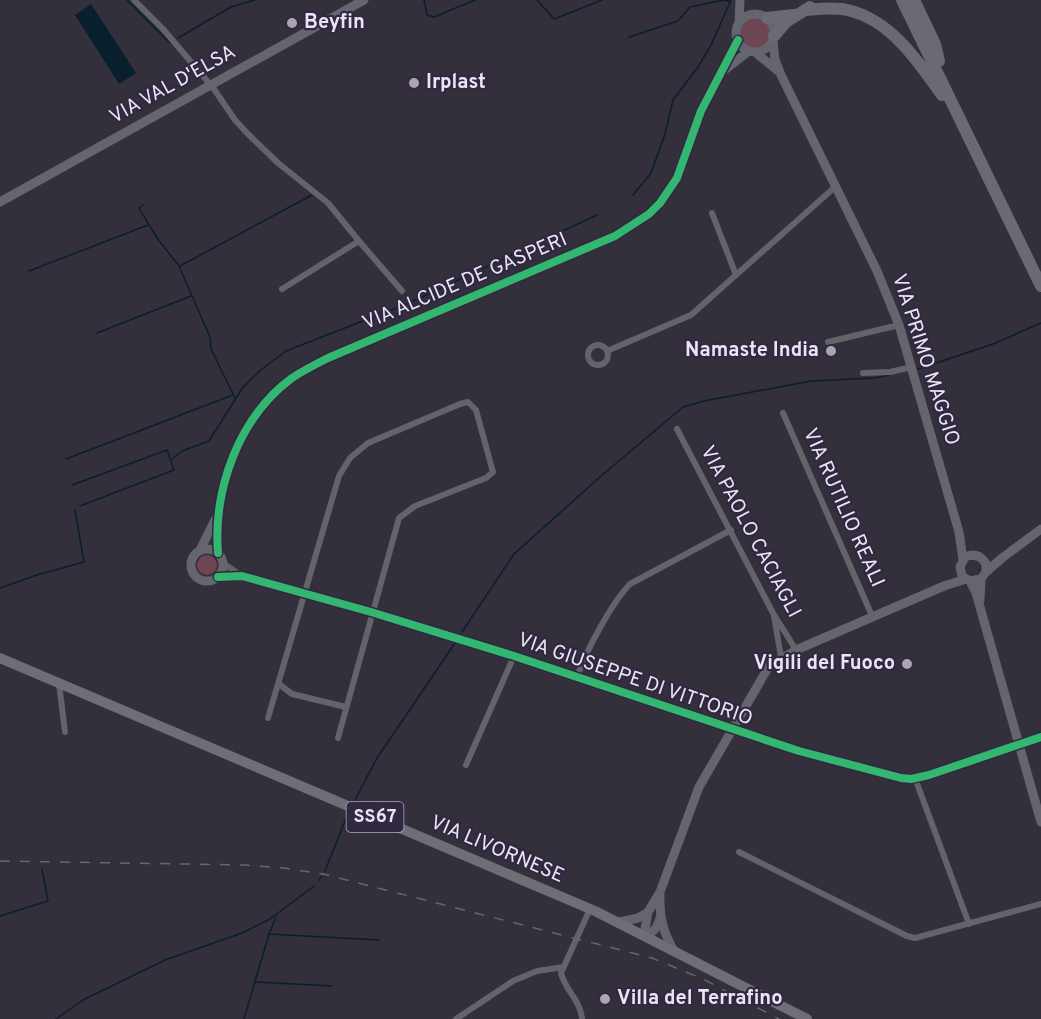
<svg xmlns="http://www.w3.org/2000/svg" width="1041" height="1019" font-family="Overpass,sans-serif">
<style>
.green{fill:#6e4552}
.water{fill:#081f2d}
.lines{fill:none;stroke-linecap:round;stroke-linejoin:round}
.stream{stroke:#081f2d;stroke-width:1.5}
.street{stroke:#636469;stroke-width:6}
.secondary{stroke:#65666d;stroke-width:9}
.primary{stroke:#6d6e76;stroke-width:10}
.highway{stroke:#6a6a72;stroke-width:12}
.rail{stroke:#67666d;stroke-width:1.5;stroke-dasharray:10 10;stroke-linecap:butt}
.cycleway-casing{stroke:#312941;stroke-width:11}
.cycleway{stroke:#33b770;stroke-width:8}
.poi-dot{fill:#aaa5b3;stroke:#312941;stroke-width:2}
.labels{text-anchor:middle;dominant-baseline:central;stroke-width:4.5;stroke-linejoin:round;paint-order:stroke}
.shield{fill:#312941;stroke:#b2adbe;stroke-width:1.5}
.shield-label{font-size:18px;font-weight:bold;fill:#eae5f4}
.poi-label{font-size:20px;font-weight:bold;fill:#eae5f4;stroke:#312941;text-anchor:start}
.street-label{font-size:20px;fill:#eae5f4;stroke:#312941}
</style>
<rect width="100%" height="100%" fill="#332f3b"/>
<path class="green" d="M739 33a16 16 0 1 1 32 0a16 16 0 1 1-32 0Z
M197 565a10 10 0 1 1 20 0a10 10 0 1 1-20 0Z"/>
<path class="water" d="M91 4 136 73 119 84 75 15Z"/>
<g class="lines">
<path class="stream" d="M127 0 170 43
M424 0 427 15 434 17 475 0
M537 0 554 19 602 0
M629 37 678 21 690 7 723 0 729 1
M178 38 231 7 255 0
M633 195 651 173 665 134 673 100 698 67 711 45 731 0
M143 205 139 208 157 238 179 266 210 337 211 349 235 398
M180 266 312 195
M29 271 148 225
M97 333 191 296
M918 369 993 344 1041 323
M66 459 233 395
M172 459 182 451 209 441 243 387 262 369 286 351 409 303 597 215
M72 485 167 450 174 470 80 506
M0 588 37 575 84 562 75 510
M462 632 514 554 600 477 683 407 704 401 811 381 875 378 889 375
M354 802 377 758 455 643
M325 871 349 811
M319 880 321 877
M0 916 48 901 42 869
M269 934 379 940
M256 982 332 986
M56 1019 83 1000 165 960 242 933 270 919 314 886
M244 1019 269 934 276 917"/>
<path class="street" d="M134 0 163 29 214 89 235 120 249 135 278 163 328 203 359 241 282 289
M712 213 736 275
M359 241 402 291
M828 342 899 325
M588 355a10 10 0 1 1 20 0a10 10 0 1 1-20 0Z
M607 351 691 315 835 187
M863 373 890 372 912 367
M783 413 873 618
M677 429 773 613 796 650
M223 563 239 574
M218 577 242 576 371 612 514 656 799 751 901 778 911 779 929 775 1041 737
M774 616 781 657
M577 677C586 651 611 604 630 584L731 530
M59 683 65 732
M279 684 292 694 346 707
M268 718 339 476 350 458 368 443 460 404 468 402 476 410 493 472 486 478 415 506 399 518 338 738
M466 765 514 656
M915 778 969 924
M739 852 907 936 915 938 1041 904
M456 1019 513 981 537 971 564 967
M582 1019C581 1001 565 990 561 973L590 909"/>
<path class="secondary" d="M736 33a19 19 0 1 1 38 0a19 19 0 1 1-38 0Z
M739 23 740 0
M773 41 775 60 781 75 877 271 899 325 959 532 963 560
M755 52 778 71
M726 69 749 51
M0 202 364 0
M191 565a16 16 0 1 1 32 0a16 16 0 1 1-32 0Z
M200 550 215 520
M218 553C213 489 239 417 292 378 304 370 316 364 328 358L615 236 649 214 660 203 677 178 701 111 738 40
M986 572 1002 558 1041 529
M970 581 976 593 1041 822
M980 600 981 579 986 572V564C981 555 974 553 965 557L960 567 962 576 970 581 981 579
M660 894C659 916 663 932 674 951
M660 918C657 928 654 933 644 935L648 912 660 892 699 787 769 666 796 650 944 586 966 579
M619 922 638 918 648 912"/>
<path class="primary" d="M0 658 595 911 807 1019"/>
<path class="highway" d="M902 0 1041 286
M914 0 935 44 939 61
M805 10C819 9 833 7 847 10 890 19 918 61 942 95
M767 18 794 15
M774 36 786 22 810 7"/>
<path class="rail" d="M0 861 244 865 284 868 323 874 652 958 703 979 779 1019"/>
<g class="cycleway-casing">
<path id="cycleway" d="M218 553C213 489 239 417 292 378 304 370 316 364 328 358L615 236 649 214 660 203 677 178 701 111 738 40
M218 577 242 576 371 612 514 656 799 751 901 778 911 779 929 775 1041 737"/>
</g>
<use href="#cycleway" class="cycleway"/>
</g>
<g class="poi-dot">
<circle cx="292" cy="23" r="6"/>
<circle cx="414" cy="83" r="6"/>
<circle cx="831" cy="351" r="6"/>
<circle cx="907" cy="664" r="6"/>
<circle cx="605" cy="999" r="6"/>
</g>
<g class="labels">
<rect class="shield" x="346.5" y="802" width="57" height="30" rx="4.5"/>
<g class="shield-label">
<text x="375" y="817">SS67</text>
</g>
<g class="poi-label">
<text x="304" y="23">Beyfin</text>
<text x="426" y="83">Irplast</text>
<text x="819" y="351" text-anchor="end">Namaste India</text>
<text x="895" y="664" text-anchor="end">Vigili del Fuoco</text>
<text x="617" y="999">Villa del Terrafino</text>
</g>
<g class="street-label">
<text transform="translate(173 85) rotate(-29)">VIA VAL D'ELSA</text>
<text transform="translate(465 282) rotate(-23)">VIA ALCIDE DE GASPERI</text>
<text transform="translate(925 360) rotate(72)">VIA PRIMO MAGGIO</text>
<text transform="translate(843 508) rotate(66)">VIA RUTILIO REALI</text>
<text transform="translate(750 532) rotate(62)">VIA PAOLO CACIAGLI</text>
<text transform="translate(635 680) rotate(19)">VIA GIUSEPPE DI VITTORIO</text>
<text transform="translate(497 850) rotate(23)">VIA LIVORNESE</text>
</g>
</g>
</svg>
